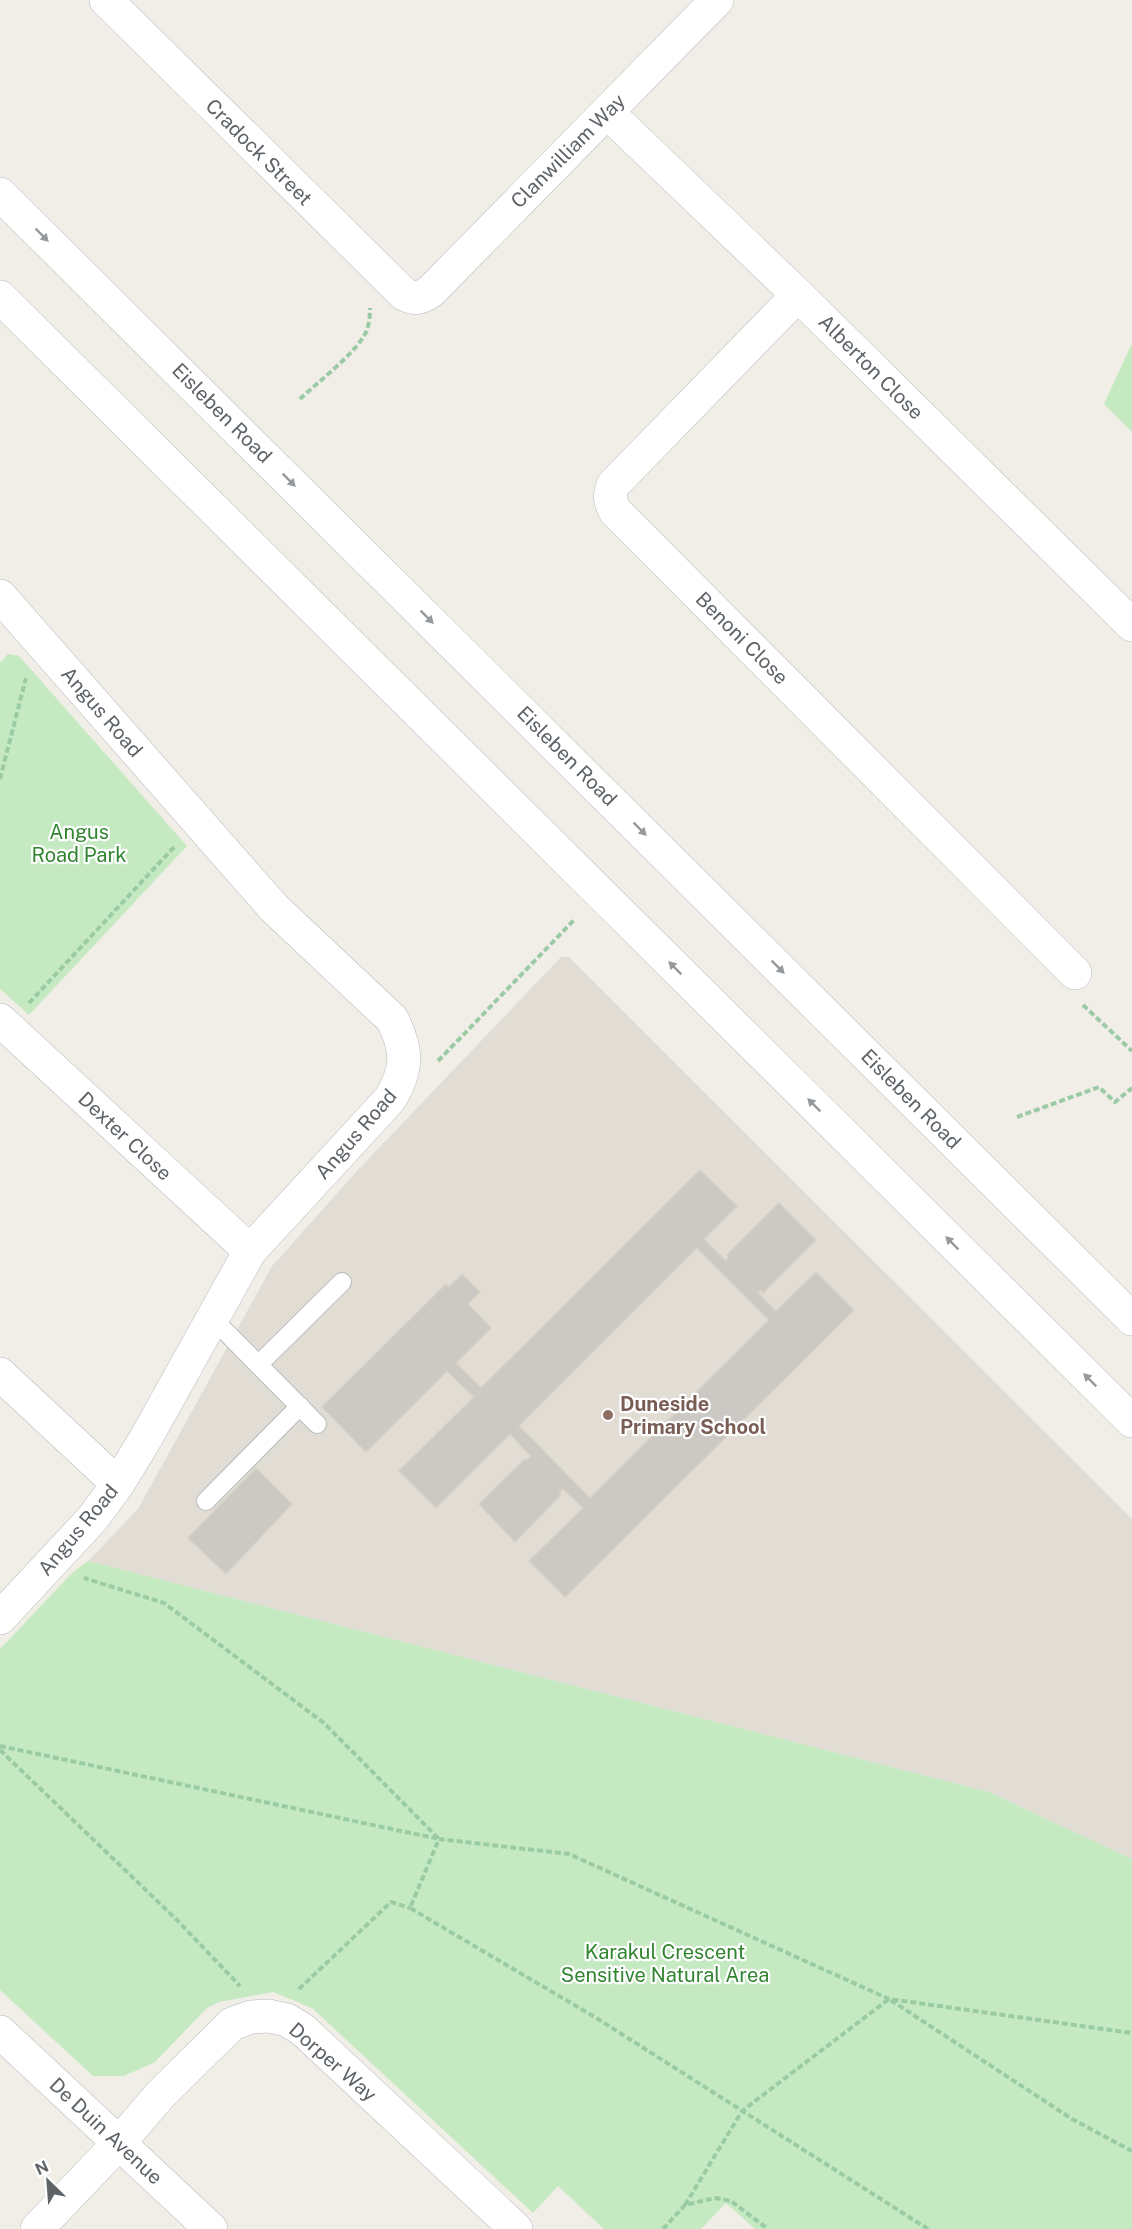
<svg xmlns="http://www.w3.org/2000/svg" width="1132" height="2229" font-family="'Public Sans',sans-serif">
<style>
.education{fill:#e1ddd5}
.green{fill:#c5eac2}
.building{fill:#ccc9c4;stroke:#d6d0c5;stroke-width:1.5;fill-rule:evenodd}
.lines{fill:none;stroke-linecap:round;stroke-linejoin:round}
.service-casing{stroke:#b7babe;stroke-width:20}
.minor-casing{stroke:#b7babe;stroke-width:34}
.tertiary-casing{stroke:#b7babe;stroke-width:34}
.secondary-casing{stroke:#b8bcc1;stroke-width:34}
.path{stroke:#9bcba5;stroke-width:4;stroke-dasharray:6 3;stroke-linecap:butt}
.service{stroke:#fff;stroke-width:18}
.minor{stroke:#fff;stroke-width:33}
.tertiary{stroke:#fff;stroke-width:33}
.secondary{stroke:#fff;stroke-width:33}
.oneway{fill:#969a9d}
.education-dot{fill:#8d6e63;stroke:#fff;stroke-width:2}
.labels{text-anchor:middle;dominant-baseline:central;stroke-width:4.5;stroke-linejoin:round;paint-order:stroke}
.street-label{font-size:20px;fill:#5e6368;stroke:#fff}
.park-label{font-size:20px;fill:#318530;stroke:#fff}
.education-label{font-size:20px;font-weight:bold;fill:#785e54;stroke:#fff;text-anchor:start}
</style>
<rect width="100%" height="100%" fill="#f1eee7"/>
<path class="education" d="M561 957H569L1132 1519V1859L989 1792 88 1561 138 1509 272 1266 357 1171Z"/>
<path class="green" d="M1132 343V432L1104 404Z
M8 654 19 656 187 846 29 1015 0 989V663Z
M88 1561 989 1792 1132 1859V2229H755L726 2203 701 2229H604L558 2186 533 2213 312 2008 273 1992 219 2002 207 2008 155 2062 124 2076H93L0 1990V1649L73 1572Z"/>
<path class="building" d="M700 1170 737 1206 704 1239 726 1261 729 1257 727 1255 779 1203 816 1240 763 1293 761 1290 758 1293 776 1311 816 1272 854 1310 565 1597 529 1561 583 1508 563 1489 559 1493 561 1495 515 1542 479 1504 525 1459 527 1460 531 1456 510 1434 436 1508 399 1471 474 1397 447 1371 366 1452 322 1407 446 1284 449 1287 462 1274 480 1292 468 1304 491 1328 456 1363 481 1388ZM697 1248 769 1320 590 1498 519 1426Z
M256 1468 292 1504 226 1574 188 1538Z"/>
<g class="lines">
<g class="service-casing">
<path id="service" d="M213 1319 317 1424
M259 1364 342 1282
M206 1501 300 1406"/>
</g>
<g class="minor-casing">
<path id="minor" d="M106 0 404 294C415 300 421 298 431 291L717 0
M607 112 798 295 1132 625
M798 295 613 485C609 496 610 501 615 511L1075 973
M0 596 274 908 392 1019C408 1050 408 1069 390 1099L250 1251 146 1438 118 1484 93 1518 0 1618
M0 1020 250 1251
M0 1374 118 1484
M37 2229 119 2143 160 2095 232 2024 251 2017 269 2016 287 2020 303 2030 516 2229"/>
</g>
<g class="tertiary-casing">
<path id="tertiary" d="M0 2032 211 2229"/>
</g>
<g class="secondary-casing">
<path id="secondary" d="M0 194 1132 1319
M0 297 1132 1421"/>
</g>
<path class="path" d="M300 399C319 381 350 358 364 336 369 328 370 317 370 308
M0 779 26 678
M29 1003 175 846
M1083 1005 1132 1051
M438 1061 575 919
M1017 1117 1099 1087 1115 1102 1132 1088
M0 1746 439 1839 324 1723 164 1603 84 1578
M0 1750 176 1919 240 1986
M299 1989 391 1902 410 1908
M685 2205 742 2111 889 1999 1072 2119 1132 2151
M663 2229 685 2205 715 2198 731 2201 768 2229
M928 2229 598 2019 410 1908 439 1839 569 1854 889 1999 1132 2033"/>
<use href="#service" class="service"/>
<use href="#minor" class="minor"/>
<use href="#tertiary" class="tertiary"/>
<use href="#secondary" class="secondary"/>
</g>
<defs><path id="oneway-solid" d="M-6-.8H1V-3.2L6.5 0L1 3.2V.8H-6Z" transform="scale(1.5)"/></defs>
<g class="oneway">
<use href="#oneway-solid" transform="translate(42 235) rotate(45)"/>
<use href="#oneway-solid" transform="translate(289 480) rotate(45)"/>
<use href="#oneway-solid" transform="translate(427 617) rotate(45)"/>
<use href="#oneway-solid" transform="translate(640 829) rotate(45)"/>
<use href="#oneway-solid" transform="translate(778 967) rotate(45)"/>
<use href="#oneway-solid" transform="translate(675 968) rotate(-135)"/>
<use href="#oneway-solid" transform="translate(814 1105) rotate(-135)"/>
<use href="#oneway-solid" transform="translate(952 1243) rotate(-135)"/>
<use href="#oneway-solid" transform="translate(1090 1380) rotate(-135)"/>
</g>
<circle class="education-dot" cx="608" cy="1415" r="6"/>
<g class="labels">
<g class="street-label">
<text transform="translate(568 151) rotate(-45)">Clanwilliam Way</text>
<text transform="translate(259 152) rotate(45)">Cradock Street</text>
<text transform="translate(871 367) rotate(45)">Alberton Close</text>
<text transform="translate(222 413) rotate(45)">Eisleben Road</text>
<text transform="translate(742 638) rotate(45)">Benoni Close</text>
<text transform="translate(102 712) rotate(49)">Angus Road</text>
<text transform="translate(567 756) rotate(45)">Eisleben Road</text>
<text transform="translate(911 1099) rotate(45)">Eisleben Road</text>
<text transform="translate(356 1134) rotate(-49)">Angus Road</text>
<text transform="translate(125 1136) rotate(43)">Dexter Close</text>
<text transform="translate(78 1530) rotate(-50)">Angus Road</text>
<text transform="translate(333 2062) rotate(41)">Dorper Way</text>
<text transform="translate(106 2131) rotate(43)">De Duin Avenue</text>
</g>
<g class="park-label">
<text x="79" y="832">Angus<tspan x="79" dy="23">Road Park</tspan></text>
<text x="665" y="1952">Karakul Crescent<tspan x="665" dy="23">Sensitive Natural Area</tspan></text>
</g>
<g class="education-label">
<text x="620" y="1404">Duneside<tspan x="620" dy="23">Primary School</tspan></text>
</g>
</g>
<g transform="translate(48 2181) rotate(335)" stroke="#ffffff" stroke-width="4.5" paint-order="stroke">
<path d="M0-4.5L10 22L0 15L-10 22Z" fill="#5e6368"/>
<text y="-9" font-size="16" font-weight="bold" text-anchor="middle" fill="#5e6368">N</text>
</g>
</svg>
